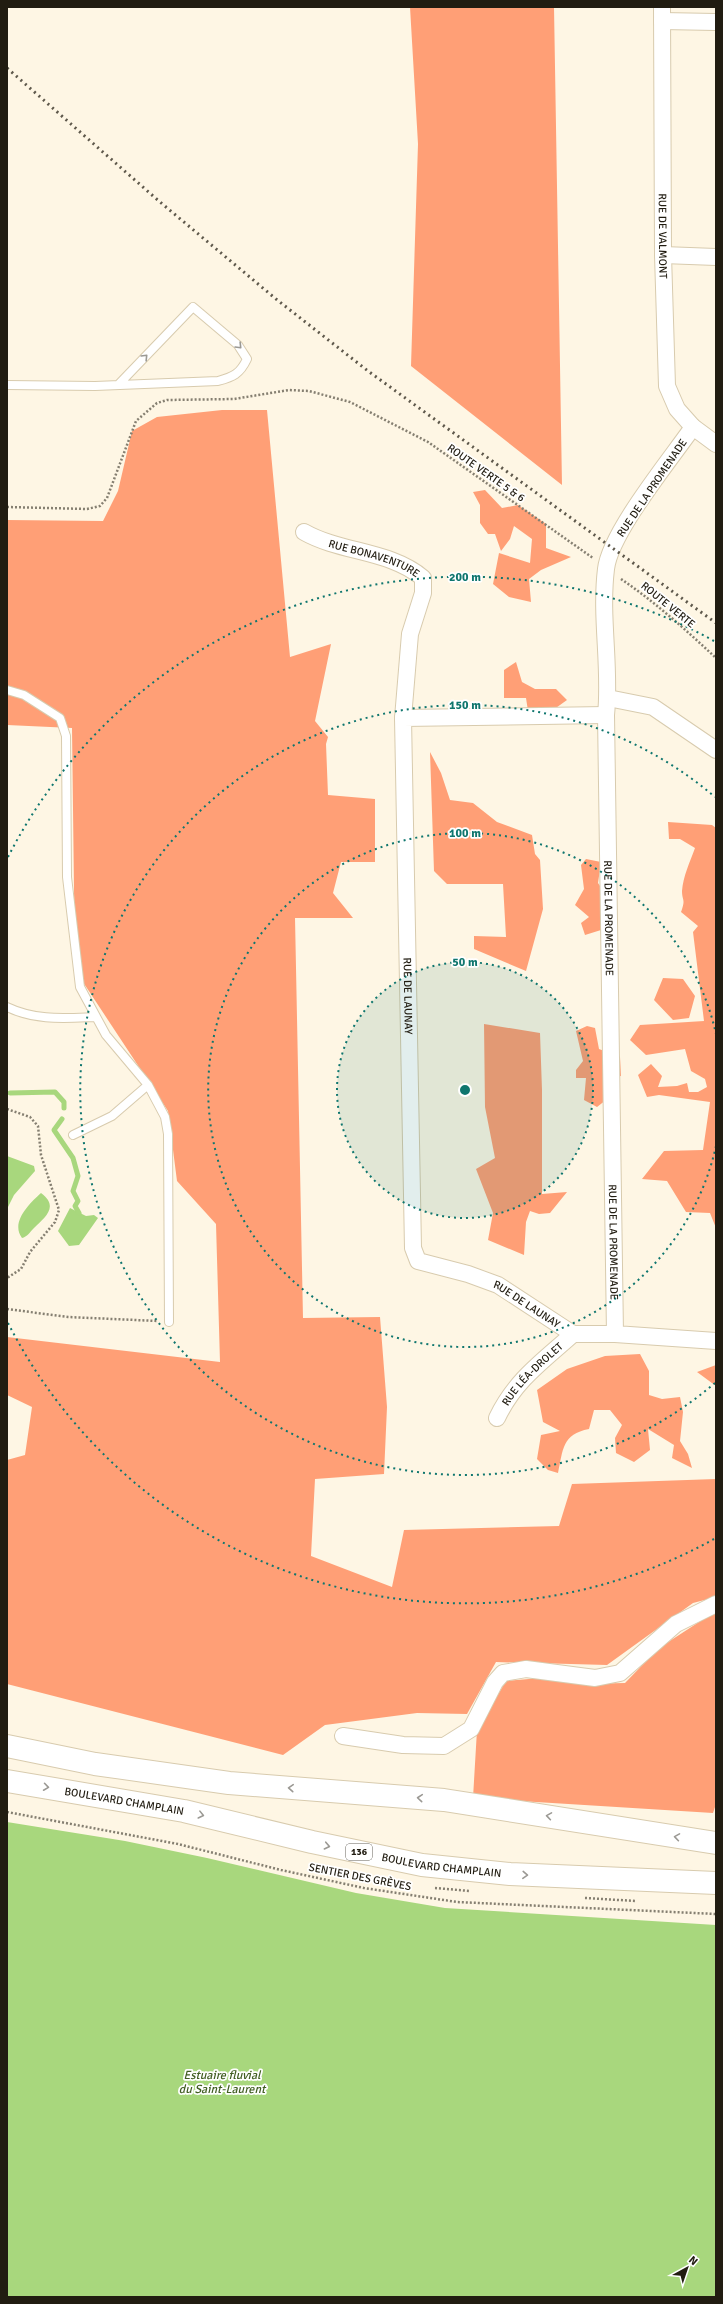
<svg xmlns="http://www.w3.org/2000/svg" width="723" height="2304" font-family="Signika,sans-serif">
<style>
.forest{fill:#ff9f76}
.water{fill:#a8d77d}
.lines{fill:none;stroke-linecap:round;stroke-linejoin:round}
.stream{stroke:#a8d77d;stroke-width:5}
.lane-casing{stroke:#d8cbae;stroke-width:10}
.street-casing{stroke:#d8cbae;stroke-width:18}
.primary-casing{stroke:#d8cbae;stroke-width:24}
.path{stroke:#857f71;stroke-width:2.5;stroke-dasharray:2 2;stroke-linecap:butt}
.lane{stroke:#fff;stroke-width:8}
.street{stroke:#fff;stroke-width:16}
.primary{stroke:#fff;stroke-width:22}
.rail{stroke:#5e584b;stroke-width:3;stroke-dasharray:2 4;stroke-linecap:butt}
.oneway{stroke:#9b9994}
.ring{fill:none;stroke:#0f766e;stroke-width:2;stroke-dasharray:2 4}
.labels{text-anchor:middle;dominant-baseline:central;stroke-width:3.5;stroke-linejoin:round;paint-order:stroke}
.shield{fill:#fff;stroke:#646058;stroke-width:1}
.shield-label{font-size:10px;font-weight:bold;fill:#211c11}
.street-label{font-size:11px;fill:#211c11;stroke:#fff}
.water-label{font-size:12px;font-style:italic;fill:#405d21;stroke:#fff}
.centre{fill:#0f766e;stroke:#fff;stroke-width:2}
.ring-label{font-size:12px;text-anchor:middle;font-weight:bold;fill:#0f766e;stroke:#fff;stroke-width:3.5;stroke-linejoin:round;paint-order:stroke}
</style>
<rect width="100%" height="100%" fill="#fef6e4"/>
<path class="forest" d="M410 7H554L562 485 411 366 418 144Z
M222 410H267L290 657 331 644 315 721 328 737 326 744 328 795 375 799V862H341L333 893 353 918H295L303 1318 380 1317 387 1407 384 1474 315 1479 311 1556 392 1587 404 1530 559 1526 572 1484 716 1479V1597L693 1603 607 1665 496 1662 467 1714 417 1713 325 1725 283 1755 7 1684V1460L25 1455 32 1407 7 1395V1337L220 1362 216 1224 177 1181 168 1111 75 970 72 728 7 725V520L103 521 118 491 132 431 157 417Z
M485 490 502 508 518 505 546 524V548L571 557 541 570 529 579 531 602 509 597 493 584 499 553 530 563 532 539 514 526 510 539 501 551 495 534H488L480 523V505L473 492Z
M516 662 522 682 535 689H556L567 700 553 710 528 711 526 698H504V670Z
M430 752 441 773 450 800 473 803 497 822 532 835 535 854 540 860 543 909 526 971 474 949V936L506 937 503 884H447L434 871Z
M668 822 712 825 716 828V1228L710 1213 686 1212 667 1181 642 1179 664 1151 703 1150 710 1102 659 1095 647 1097 638 1075 651 1064 662 1076 658 1087 677 1086 687 1083 689 1092H698L707 1087 705 1079 691 1071 685 1049 646 1055 630 1040 640 1025 704 1021 693 932 698 926 681 912C686 898 682 901 682 891 683 876 690 862 695 848L680 839H669Z
M586 859 601 862 598 883 609 899 600 908 601 930 585 935 581 923 589 917 575 905 584 889 581 865Z
M663 978 683 979 695 996 689 1018 673 1020 654 1000Z
M484 1024 540 1033 542 1090V1194L567 1192 550 1213 539 1214 530 1211 526 1222 524 1255 488 1240 493 1213 476 1169 495 1158 485 1107Z
M587 1026 595 1028 599 1049 620 1057 621 1076 604 1079 606 1100 597 1107 584 1100 586 1078H576V1070L583 1061 576 1031Z
M640 1354 649 1371V1395L662 1399 680 1397 683 1412 680 1441 688 1454 692 1468 672 1458 674 1445 648 1429 650 1450 634 1462 616 1453 615 1438 622 1425 610 1410H594L589 1429C562 1434 563 1450 558 1473L548 1470 537 1459 541 1435 560 1431 543 1422 537 1390 567 1369 605 1356Z
M716 1365V1386L697 1372Z
M716 1611V1804L713 1813 473 1798 477 1730 506 1681 541 1678 583 1684 625 1683 659 1648Z"/>
<path class="water" d="M7 1156 34 1166 35 1171 14 1195 7 1209Z
M41 1193C60 1207 44 1218 34 1228 30 1232 27 1237 22 1238 10 1222 30 1203 41 1193Z
M70 1208 86 1216 94 1215 98 1218 79 1245 69 1246 58 1231Z
M7 1822 125 1841 207 1858 356 1893 445 1908 716 1925V2297H7Z"/>
<g class="lines">
<path class="stream" d="M10 1093 55 1092 64 1102V1108
M62 1119 54 1130 73 1158 78 1176 73 1191 78 1201 75 1206 79 1213"/>
<g class="lane-casing">
<path id="lane" d="M7 385 95 386 218 381C233 377 240 374 247 359L238 345 193 307 118 385
M7 690 24 695 60 718 66 736 67 877 80 987 106 1035 148 1085 165 1117 168 1134 169 1322
M7 1007C36 1021 65 1018 96 1017
M73 1135 112 1116 148 1085"/>
</g>
<g class="street-casing">
<g id="street">
<path id="s1" d="M662 7 663 255 667 386 677 409 693 427 716 444"/>
<path d="M662 21 716 22"/>
<path d="M663 255 716 257"/>
<path id="s2" d="M693 427C670 460 610 533 606 569 600 618 611 667 606 715L615 1334 716 1341"/>
<path id="s3" d="M304 532C341 553 390 550 423 578V593L410 634 403 718"/>
<path d="M608 698 653 707 716 750"/>
<path id="s4" d="M606 715 403 718 413 1248 418 1261 468 1274 498 1285 573 1334H615"/>
<path id="s5" d="M497 1418C515 1380 543 1361 573 1334"/>
<path d="M343 1736 403 1745 444 1746 471 1729 495 1682 503 1673 526 1669 595 1678 620 1673 676 1624 716 1604"/>
</g>
</g>
<g class="primary-casing">
<g id="primary">
<path d="M7 1746 95 1764 229 1783 444 1800 716 1843"/>
<path id="s6" d="M7 1781 184 1811 312 1842 422 1865 510 1874 716 1883"/>
</g>
</g>
<path class="path" d="M7 507 87 509 100 506 107 498 136 421 157 403 167 400 234 399 289 390 309 391 350 402 428 442 593 558
M621 579C655 602 686 630 716 658
M7 1109 30 1117 38 1126 41 1155 59 1210 55 1222 30 1252 21 1269 7 1278
M7 1309 68 1317 158 1321
M7 1812 178 1844 281 1870 364 1888 457 1902 716 1914
M435 1888 470 1891
M585 1898 636 1901"/>
<use href="#lane" class="lane"/>
<use href="#street" class="street"/>
<use href="#primary" class="primary"/>
<path class="rail" d="M7 68 160 202 276 299 368 371 716 623"/>
</g>
<defs><path id="oneway-chevron" d="M-2-3.5L2.5 0L-2 3.5" fill="none" stroke-width="1.6" stroke-linecap="round" stroke-linejoin="round"/></defs>
<g class="oneway">
<use href="#oneway-chevron" transform="translate(239 346) rotate(46)"/>
<use href="#oneway-chevron" transform="translate(145 357) rotate(-46)"/>
<use href="#oneway-chevron" transform="translate(46 1787) rotate(8)"/>
<use href="#oneway-chevron" transform="translate(291 1788) rotate(-176)"/>
<use href="#oneway-chevron" transform="translate(420 1798) rotate(-175)"/>
<use href="#oneway-chevron" transform="translate(201 1815) rotate(14)"/>
<use href="#oneway-chevron" transform="translate(549 1816) rotate(-171)"/>
<use href="#oneway-chevron" transform="translate(677 1837) rotate(-171)"/>
<use href="#oneway-chevron" transform="translate(327 1846) rotate(12)"/>
<use href="#oneway-chevron" transform="translate(525 1875) rotate(3)"/>
</g>
<circle cx="465" cy="1090" r="128" fill="#0f766e" fill-opacity=".12"/>
<g class="ring">
<circle cx="465" cy="1090" r="128"/>
<path d="M716 1146A257 257 0 1 1 716 1034"/>
<path d="M715 1383A385 385 0 1 1 715 797"/>
<path d="M714 1539A513 513 0 0 1 8 1323M8 857A513 513 0 0 1 714 641"/>
</g>
<g class="labels">
<rect class="shield" x="346" y="1844" width="26" height="16" rx="3"/>
<g class="shield-label">
<text x="359" y="1852">136</text>
</g>
<g class="street-label">
<text stroke="none"><textPath href="#s1" startOffset="229">RUE DE VALMONT</textPath></text>
<text transform="translate(486 473) rotate(35)">ROUTE VERTE 5 &amp; 6</text>
<text transform="translate(652 488) rotate(-56)">RUE DE LA PROMENADE</text>
<text stroke="none"><textPath href="#s3" startOffset="75">RUE BONAVENTURE</textPath></text>
<text transform="translate(668 605) rotate(39)">ROUTE VERTE</text>
<text stroke="none"><textPath href="#s2" startOffset="517">RUE DE LA PROMENADE</textPath></text>
<text stroke="none"><textPath href="#s4" startOffset="481">RUE DE LAUNAY</textPath></text>
<text stroke="none"><textPath href="#s2" startOffset="841">RUE DE LA PROMENADE</textPath></text>
<text stroke="none"><textPath href="#s4" startOffset="865">RUE DE LAUNAY</textPath></text>
<text stroke="none"><textPath href="#s5" startOffset="57">RUE LÉA-DROLET</textPath></text>
<text stroke="none"><textPath href="#s6" startOffset="119">BOULEVARD CHAMPLAIN</textPath></text>
<text stroke="none"><textPath href="#s6" startOffset="443">BOULEVARD CHAMPLAIN</textPath></text>
<text transform="translate(360 1877) rotate(11)">SENTIER DES GRÈVES</text>
</g>
<g class="water-label">
<text x="222" y="2075">Estuaire fluvial<tspan x="222" dy="14">du Saint-Laurent</tspan></text>
</g>
</g>
<circle cx="465" cy="1090" r="6" class="centre"/>
<g class="ring-label">
<text x="465" y="581">200 m</text>
<text x="465" y="709">150 m</text>
<text x="465" y="837">100 m</text>
<text x="465" y="966">50 m</text>
</g>
<rect width="723" height="2304" fill="none" stroke="#211c11" stroke-width="16"/>
<g transform="translate(687 2268) rotate(40)" stroke="#ffffff" stroke-width="3" paint-order="stroke">
<path d="M0-3L7 15L0 10L-7 15Z" fill="#211c11"/>
<text y="-6" font-size="11" font-weight="bold" text-anchor="middle" fill="#211c11">N</text>
</g>
</svg>
